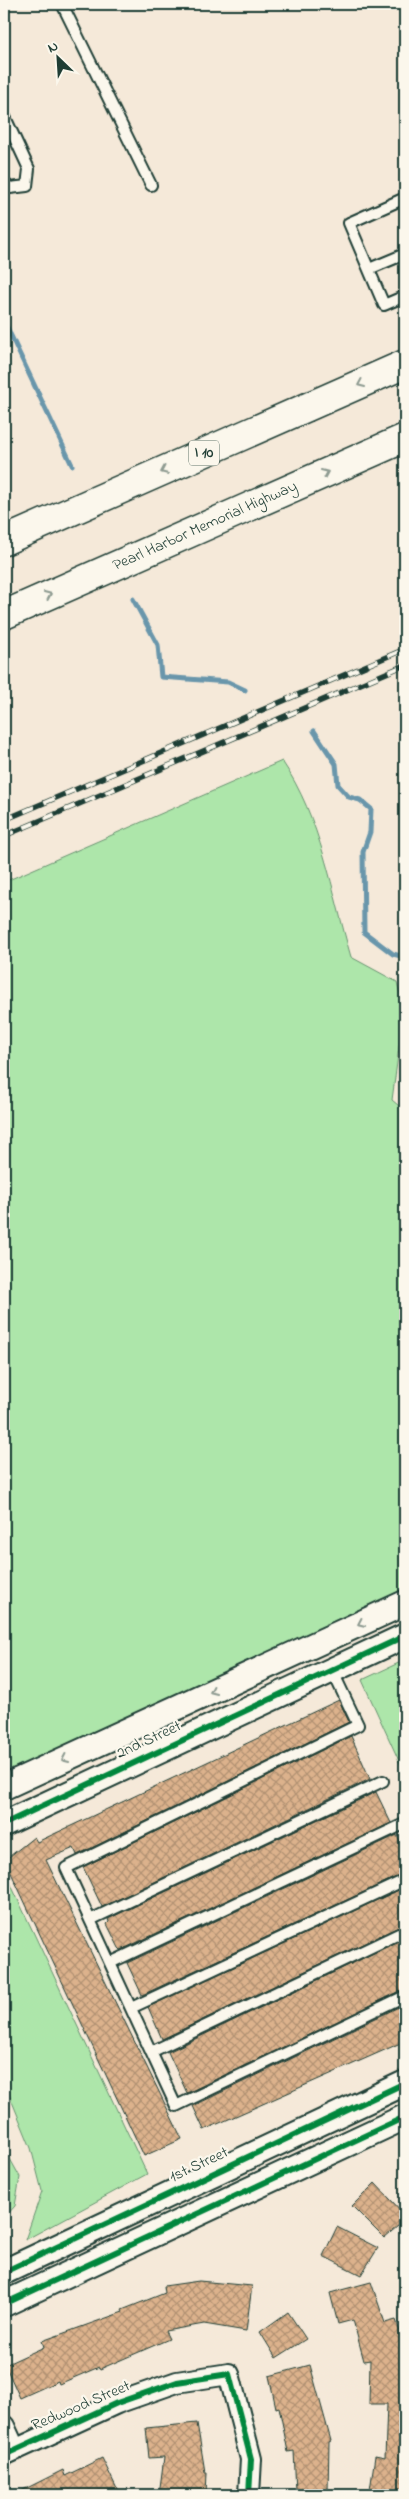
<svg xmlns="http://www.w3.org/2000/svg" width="409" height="2499" font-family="'Indie Flower',sans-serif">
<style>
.grass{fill:#ade6aa;stroke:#66926f}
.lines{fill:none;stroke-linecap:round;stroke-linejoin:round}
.stream{stroke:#6996ab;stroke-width:5}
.building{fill:url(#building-cross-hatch);stroke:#1f3d34}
.service-casing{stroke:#1f3d34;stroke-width:14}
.minor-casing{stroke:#1f3d34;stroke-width:24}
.tertiary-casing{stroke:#1f3d34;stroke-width:28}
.motorway-casing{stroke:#1f3d34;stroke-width:31}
.service{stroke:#fbf7ec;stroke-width:10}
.minor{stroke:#fbf7ec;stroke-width:20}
.tertiary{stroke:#fbf7ec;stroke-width:24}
.motorway{stroke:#fbf7ec;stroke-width:28}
.rail-casing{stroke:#1f3d34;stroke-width:5.5}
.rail{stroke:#fbf7ec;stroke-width:4;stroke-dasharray:11;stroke-linecap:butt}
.cycleway-casing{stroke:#fbf7ec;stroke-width:9}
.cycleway{stroke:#00873e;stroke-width:6}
.oneway{stroke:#8d9a90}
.labels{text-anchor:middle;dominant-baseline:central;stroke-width:4.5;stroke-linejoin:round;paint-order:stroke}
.shield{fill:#fbf7ec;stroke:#61756b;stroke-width:1}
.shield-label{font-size:15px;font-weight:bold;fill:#1f3d34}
.street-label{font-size:16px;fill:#1f3d34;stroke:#fbf7ec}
</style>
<defs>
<pattern id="building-cross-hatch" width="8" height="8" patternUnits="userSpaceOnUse" patternTransform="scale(1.25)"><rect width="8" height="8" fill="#dcb28c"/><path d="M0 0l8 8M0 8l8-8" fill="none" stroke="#b29273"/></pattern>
</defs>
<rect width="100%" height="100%" fill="#f5e9d9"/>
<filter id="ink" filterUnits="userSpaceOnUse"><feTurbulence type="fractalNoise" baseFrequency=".02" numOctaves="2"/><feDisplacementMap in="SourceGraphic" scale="10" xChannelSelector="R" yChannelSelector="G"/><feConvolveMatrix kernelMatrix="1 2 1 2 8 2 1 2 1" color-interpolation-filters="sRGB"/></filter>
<g filter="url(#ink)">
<path class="grass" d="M282 761C321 818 332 892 351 957L397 982 404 1010 392 1100 405 1111V1608L4 1785V882Z
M405 1660V1774L362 1680Z
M4 1870 147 2174 25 2240 42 2191 31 2148 4 2082Z
M4 2148 20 2177 15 2206 4 2218Z"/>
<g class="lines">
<path class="stream" d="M4 321 72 465
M133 599 158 645 161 677 228 682 245 690
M314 731 336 764 338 785 349 797 360 800 371 809 370 832 363 852 364 932 393 954 405 957"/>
</g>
<path class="building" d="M339 1700 349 1722 77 1855 74 1848 46 1860 182 2139 144 2156 5 1860 34 1837 37 1842Z
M351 1736 370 1779 102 1907 83 1867Z
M376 1792 391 1823 121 1950 119 1948 107 1924 109 1922 108 1919Z
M397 1835 405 1851V1873L142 1995 127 1963Z
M405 1887V1924L162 2039 148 2007Z
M405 1938V1989L187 2093 168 2052Z
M405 2004V2041L204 2130 193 2106Z
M375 2183 405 2215V2220L384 2238 352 2206Z
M337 2227 378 2248 361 2275 323 2256Z
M199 2281 252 2286 246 2331 204 2324 165 2331 169 2339 100 2369 99 2367 59 2384 58 2381 20 2398 5 2365 44 2347 42 2341 123 2312 122 2310 165 2293 164 2286Z
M371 2282 385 2323 396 2320 405 2346V2495L370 2490 375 2456 385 2458 387 2404H369L370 2360 364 2361 353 2320 338 2324 330 2293Z
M288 2312 306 2339 276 2358 260 2332Z
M310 2365 331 2441 329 2442 328 2492 296 2491 294 2451 288 2452 279 2407 276 2408 269 2376Z
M197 2423 205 2472H207L206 2495H159L164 2457 149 2458 146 2428Z
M102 2458 118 2491 108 2495H13L63 2470 65 2476Z"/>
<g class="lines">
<g class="service-casing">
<path id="service" d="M62 4 151 185
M4 115 29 169 27 186 10 188 4 183
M405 198 349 223 384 305 405 296
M369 269 405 254
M332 1670 358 1725 66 1868 176 2106 405 1996
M90 1920 383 1781
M110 1963 404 1824
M131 2008 405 1880
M151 2052 405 1931"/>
</g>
<g class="minor-casing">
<path id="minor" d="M4 2426 15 2450
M4 2455 117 2403 177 2382 229 2374 251 2459 249 2495"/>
</g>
<g class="tertiary-casing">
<path id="tertiary" d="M4 1787 405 1603
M4 1824 405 1636
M4 2272 405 2083
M4 2304 405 2117"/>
</g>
<g class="motorway-casing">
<path id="motorway" d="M4 541 405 364
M4 615 405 438"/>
</g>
<use href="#service" class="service"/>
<use href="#minor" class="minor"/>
<use href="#tertiary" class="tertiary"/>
<use href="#motorway" class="motorway"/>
<g class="rail-casing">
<path id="rail" d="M4 820 405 649
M4 836 405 665"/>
</g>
<use href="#rail" class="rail"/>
<g class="cycleway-casing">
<path id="cycleway" d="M4 1824 405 1636
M4 2272 405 2083
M4 2304 405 2117
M4 2455 117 2403 177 2382 229 2374 251 2459 249 2495"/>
</g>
<use href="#cycleway" class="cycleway"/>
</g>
<defs><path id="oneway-chevron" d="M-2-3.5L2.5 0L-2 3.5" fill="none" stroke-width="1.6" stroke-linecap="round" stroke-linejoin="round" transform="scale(1.25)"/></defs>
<g class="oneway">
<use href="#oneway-chevron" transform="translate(361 384) rotate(156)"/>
<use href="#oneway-chevron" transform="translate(164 471) rotate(156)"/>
<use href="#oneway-chevron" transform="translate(325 473) rotate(-24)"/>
<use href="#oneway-chevron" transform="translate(48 595) rotate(-24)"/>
<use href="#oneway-chevron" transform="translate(361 1623) rotate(155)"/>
<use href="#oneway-chevron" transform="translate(213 1691) rotate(155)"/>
<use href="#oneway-chevron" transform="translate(65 1759) rotate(155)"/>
</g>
</g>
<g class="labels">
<rect class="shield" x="189" y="440.5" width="30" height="25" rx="4"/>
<g class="shield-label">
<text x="204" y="453">I 10</text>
</g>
<g class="street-label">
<text transform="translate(205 526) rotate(-24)">Pearl Harbor Memorial Highway</text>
<text transform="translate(149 1740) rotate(-25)">2nd Street</text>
<text transform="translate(199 2165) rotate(-25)">1st Street</text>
<text transform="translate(81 2406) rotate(-23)">Redwood Street</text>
</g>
</g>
<rect width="409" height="2499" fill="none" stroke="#fbf7ec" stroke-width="20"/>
<rect x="10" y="10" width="389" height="2479" fill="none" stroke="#1f3d34" stroke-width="2" filter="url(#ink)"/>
<g transform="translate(58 58) rotate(335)" stroke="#fbf7ec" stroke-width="4" paint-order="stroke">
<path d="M0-4L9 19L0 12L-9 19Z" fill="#1f3d34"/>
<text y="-8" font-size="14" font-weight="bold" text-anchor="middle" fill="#1f3d34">N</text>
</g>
</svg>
